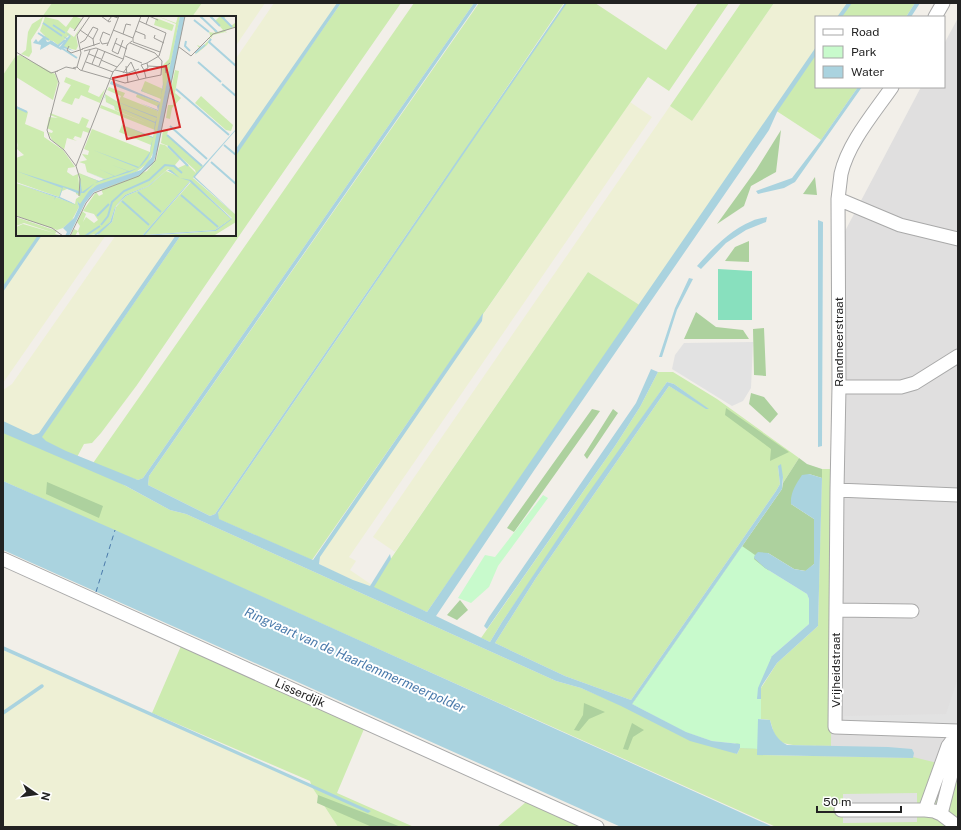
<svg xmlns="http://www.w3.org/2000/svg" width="961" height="830" font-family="'Public Sans',sans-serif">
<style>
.residential{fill:#e0dfdf}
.farmland{fill:#eef0d5}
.grass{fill:#cdebb0}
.forest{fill:#add19e}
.park{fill:#c8facc}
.pitch{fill:#88e0be}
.parking{fill:#e2e2e2}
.water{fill:#aad3df}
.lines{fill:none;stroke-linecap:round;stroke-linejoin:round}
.stream{stroke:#aad3df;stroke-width:3.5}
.ferry{stroke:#4a7aab;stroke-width:1;stroke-dasharray:5 4;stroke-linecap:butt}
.minor-casing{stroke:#a9a9a9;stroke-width:15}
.minor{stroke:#fff;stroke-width:13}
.labels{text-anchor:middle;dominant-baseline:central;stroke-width:4;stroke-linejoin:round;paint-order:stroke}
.street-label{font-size:12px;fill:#222;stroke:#fff}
.water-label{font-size:13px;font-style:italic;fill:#4a7aab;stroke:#fff}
.inset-river{fill:none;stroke:#aad3df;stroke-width:2}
.inset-road{fill:none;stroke:#9f9d99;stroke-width:1}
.view{fill:#d62828;fill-opacity:0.15;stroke:#d62828;stroke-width:2}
.inset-edge{fill:none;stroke:#222;stroke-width:2}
</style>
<rect width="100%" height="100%" fill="#f2efe9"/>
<path class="residential" d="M958 18V827L813 794 844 233 921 87H944V44Z"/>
<path class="farmland" d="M3 3H52L42 17H17V54L3 75Z
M202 3H265L235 47V17H192Z
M274 3H341L235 155V60Z
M774 3H848L839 17H816V50L641 306 588 272 395 552 373 537 670 106 692 121Z
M630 102 652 117 349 557 356 561 350 570 372 585 370 589 319 564 320 556 378 467Z
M41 235H106L3 383V290Z
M116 235H181L38 442 3 426V390L12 384Z
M3 650 312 787 338 827H3Z"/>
<path class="grass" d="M52 3H202L192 17H42Z
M341 3H401L248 223 137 385 101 433 92 443 84 444 76 459 170 510 186 514 556 681 581 688 737 754 740 748 758 749V755L913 758V757L958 768V827H776L3 481V426L38 442 181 235H235V155Z
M414 3H474L143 478 138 480 91 466 259 226Z
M479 3H564L472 139 566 3H595L666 50 698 3H729L669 91 648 77 312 560 218 519V513L368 294 454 165 215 514 210 516 148 485 149 476Z
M741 3H774L692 121 670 106Z
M848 3H915L906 17H839Z
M816 50V87H858L821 140 775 110Z
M17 54V235H41L3 290V75Z
M588 272 641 306 427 612 370 589Z
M658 372H673L717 399 799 458 783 483V477L778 466 780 484 776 491 631 700 565 676 495 643 536 578 669 386 708 409 674 384 667 382 502 622 490 642 481 638 615 446 640 407Z
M822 469H833L831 746C819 745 787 748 778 740 774 736 772 726 770 720L761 719V688L770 674 777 663 818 626Z
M181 646 364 729 337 793 414 827H338L312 787 310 781 152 713Z
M526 802 534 805 583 827H497Z"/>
<path class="forest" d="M781 130 776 172 751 186 744 206 717 224 756 170Z
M815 177 817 195 803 194Z
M749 241V262L725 261 735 247Z
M696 312 716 327 743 330 749 339H684Z
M764 328 766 376 754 375 753 329Z
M751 393 764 397 778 414 770 423 749 404Z
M726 408 789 452 770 461 771 449 725 415Z
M592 409 600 411 514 532 507 528Z
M613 409 618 413 587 459 584 455Z
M799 458 807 464 822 469V478L809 474 791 504 814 519V564L806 571 794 569 768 553 772 656 757 699H761V719H758V749L740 748V745L632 704 782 489 783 483Z
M47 482 103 506 99 518 46 494Z
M460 600 468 610 457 620 447 615Z
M584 703 605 712 589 719 579 731 574 730 583 715Z
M632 723 644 730 633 737 628 750 623 749Z
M318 795 401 827H372L317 803Z"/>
<path class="park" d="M543 495 548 498 498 566 489 587 471 603 458 598 485 555 495 557Z
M742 546 755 555 754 559 765 568 807 594 809 599V624L772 656 757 699H761V719H758V749L740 748V744L712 741 685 732 632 704Z"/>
<path class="pitch" d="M718 269 752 271V320H718Z"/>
<path class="parking" d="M753 342 751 388 743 401 732 406 672 369 675 355 684 343Z
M958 678V727L844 723V716L946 714Z
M917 793V822L843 823V794Z"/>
<path class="water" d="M337 3H341L235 157V150Z
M474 3H478L149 476 148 485 210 516 215 514 565 3H567L218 513 219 519 313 560 483 313 482 321 320 557 319 564 353 580 370 586 390 554 391 559 374 587 427 612 816 47V55L777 112 769 130 535 469 436 616 490 642 502 622 587 495 667 382 674 384 709 409H706L669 386 536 578 495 643 565 676 631 700 776 491 780 484 778 466 781 464 783 477 782 489 632 704 686 732 712 741 740 744V748L737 754 690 741 621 706 581 688 556 681 186 514 170 510 126 486 3 433V421L33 435 39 433 176 235H181L42 437 46 441 66 451 138 480 143 478Z
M847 3H852L842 17H837Z
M915 3H920L911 17H906Z
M858 87H862L795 182 784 188 758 194 756 191 792 178 821 140Z
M767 217 766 222 746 230 726 243 701 269 697 266C712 249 730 230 752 221 756 219 762 218 767 217Z
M818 220 823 222 822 446 818 447Z
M38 235H42L3 292V286Z
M689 278 693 279 677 310 662 357H659L675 308Z
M651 369 658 372 640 407 615 446 487 629 484 626 489 617 636 403Z
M809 474 822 478 818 626 777 663 761 687V699H757L758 688 772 656 809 624V599L807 594 765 568 754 558 755 555 758 552 768 553 794 569 805 571 814 564V519L791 504C790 493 796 484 802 475Z
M3 481 115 530 773 827H621L3 550Z
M3 646 371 811 368 813 3 650Z
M758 719 770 720C773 732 776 739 787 745L888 747 912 749 914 753 913 758 757 755Z"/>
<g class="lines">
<path class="stream" d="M3 713 42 686"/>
<path class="ferry" d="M96 592 115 530"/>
<g class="minor-casing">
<path id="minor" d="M935 17 943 3
M892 87C874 113 848 143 841 174 840 182 839 191 838 199L839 387 837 490 958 495
M838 199 900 225 958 239
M839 387H901L915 383 958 356
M837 490 835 727 958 731
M3 559 597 827
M836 610 912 611
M841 810H925L934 811 941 814 958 827
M925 810 948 746 958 733
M941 814 958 747"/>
</g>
<use href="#minor" class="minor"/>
</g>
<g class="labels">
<g class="street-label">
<text transform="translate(839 342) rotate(-90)">Randmeerstraat</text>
<text transform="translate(836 670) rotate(-90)">Vrijheidstraat</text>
<text transform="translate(300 693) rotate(24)">Lisserdijk</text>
</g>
<g class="water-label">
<text transform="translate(355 660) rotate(24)">Ringvaart van de Haarlemmermeerpolder</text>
</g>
</g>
<g transform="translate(16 16)">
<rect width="220" height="220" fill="#f2efe9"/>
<path d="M58 0 66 3 59 14 54 11 51 16 58 21 66 9 60 20 62 30 60 34 48 31V27L54 19H53L42 29 37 25 29 24V20L24 15 29 1 42 4 50 11ZM141 0 160 7 162 0H164L138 135 132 147 120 156 77 172 64 189 61 185 63 191 56 204 47 212 41 214 0 200V167L59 188 60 183 64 180 60 178V175L51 173 46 175 43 181 0 166V142L8 139 1 133 2 126 0 132V90L12 96 9 108 28 116V121L47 134 59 151 52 152 51 156 57 160 62 158 64 179 63 157 83 165 89 163 71 156 69 148 63 146 71 144 66 138 72 139 73 135 68 133 76 113 134 136 135 129 103 116 106 109 137 121 139 114 84 92 85 89 131 107 99 94 98 90 90 86 89 78 102 86 105 80 91 74 93 71 109 77 107 81 142 95 141 102 143 91 120 81 121 78 144 87 145 83 125 75 129 65 147 73 146 50 153 43 160 8ZM204 0H210L208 3 215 10 219 7 220 14 218 11 209 15 211 17 209 16 197 19 191 29 179 39 184 33 181 29 186 31 194 23 191 22H195L193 16 199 17 197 12 202 16 207 14 199 5ZM27 1 24 10 15 24 16 36 13 41 5 38 10 34 12 16 16 8ZM140 2 158 9 156 15 138 9ZM4 39 39 58 42 66 37 84 0 61V40ZM159 54 163 55 159 77 165 82 156 92 154 103 150 102 152 89H157L158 80 154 78ZM50 61 74 70 72 76 83 81 89 73 84 87 65 79 63 83 59 82 56 89 45 85 55 69 48 66ZM185 80 217 109 215 115 210 114 179 87ZM34 97 63 108 66 101 73 104 70 111 75 113 73 117 67 115 65 122 59 120 57 123 61 125 51 122 48 134 36 124 32 116 36 117 37 115 31 112 33 101 42 102 34 99ZM147 114 152 115 151 119 187 150 177 162 220 199V206L199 219 133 220 200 215 216 202 175 165 164 162 152 153 132 170 109 179 99 191 94 206 82 218 64 220 62 215 59 220 55 219 58 213 62 215 64 210 61 206 66 195 70 198 67 206 70 201 78 207 82 204 78 198 67 195 80 176 83 180 87 178 85 173 131 155 140 144 144 128 149 129 164 143 159 149 162 152 171 148 180 157 179 154 152 130 145 127ZM150 155 174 165 126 220H80L96 206 100 191 110 180 133 170ZM175 166 215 203 199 214 128 219ZM0 201 41 215 39 218 47 220H0V211L7 208 38 217 8 207 0 210Z" fill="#cdebb0"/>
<path d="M164 0H169L142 132 137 148 124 159 78 176 69 187 53 220H49L51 216 47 212 58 202 63 191 61 185 64 188 73 175 81 169 125 154 136 141ZM50 17 55 20 48 30 58 35 47 32 45 34 34 28 24 34 25 29 17 27 20 23 22 26 28 20 31 26 36 25 44 31 50 23 47 20 51 22 53 20ZM95 65 144 86 145 82 125 75 127 72 126 75 145 82 146 72 129 66 146 72 148 65 137 122 107 109 137 121 138 114 97 98 138 114 139 107 87 85 139 106 141 102 89 81 87 84 90 78 89 81 141 101 142 95 124 87 142 94 141 90 144 87 94 68ZM220 113V114L179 161 220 199 177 161ZM137 122 134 137 132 142 126 149 122 152 114 156 79 167 68 177H65L64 180V162L66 176 82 165 64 158 83 165 88 163 70 156 89 163 98 160 83 153 99 160 112 155 96 149 113 155 122 152 77 134 123 151 134 136 116 128 134 136 135 129 123 124 135 129ZM151 154H155L164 162 175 164 216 203 200 215 126 220 174 165 164 162 151 154 133 170 110 180 100 190 96 206 83 218 77 220 94 206 99 191 109 179 132 170ZM174 166 215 203 199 214 129 219ZM0 155 63 175V161V178L47 171 44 181 55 186 60 189 40 181 38 184 39 181 0 167 43 181 46 172Z" fill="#aad3df" fill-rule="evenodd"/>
<path class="inset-river" d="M184 0 201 16M194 0 204 10M205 0 216 11M178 4 193 16M27 7 46 20M37 9 49 17M22 17 33 24M195 23 193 26 220 50M34 25 42 30 49 24M170 25 169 30 174 35M44 31 61 42M179 37 189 29M182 46 205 66M206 68 220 80M160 73 213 119M0 91 11 96M154 110 191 143M151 119 186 150M208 129 220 139M152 130 172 150M195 146 220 168M122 176 145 196M165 179 202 211M106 185 133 209M81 200 93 188M85 209 92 200 96 186 108 175 133 164 149 149 158 150 166 157M69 220 84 210"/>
<path class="inset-road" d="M85 0 93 6 95 5M92 5 96 0 102 2M130 8 133 0 142 4M64 14 77 23 78 30M97 14 117 22M58 15 68 0M119 15 129 19V23M107 18 110 8 115 9M139 19 138 22 148 27M101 22 99 27 111 33M117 22V26L144 36M117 22 125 0M64 27 69 24 77 11 82 13 77 23M92 27 86 28 84 24 87 16 94 19M99 27 96 35 102 38 107 24M114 27 139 37 146 45 145 59 130 62M53 30 51 34 55 37 67 33M91 30 103 0M163 31 175 40 197 18 220 11M66 33 84 27M68 35 80 32 107 43M0 36 35 57 42 55M73 38 85 43M109 40 126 47M85 44 101 51M70 46 97 56M76 48 82 33M83 50 89 35M110 50 112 67M132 50 149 51M61 51 64 54 109 67 130 62 128 54 132 52 131 47 143 40 150 17 123 5M57 52 61 51 65 37 61 19 74 0M66 54 74 34M99 54 112 57 123 53M128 54 125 49 131 47M39 56 43 67 31 114 34 123 48 134 60 150 64 163 63 180M39 56 50 51 60 53M107 57 115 46 123 64M150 57 149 51 154 47M60 150 97 56 107 44 111 29 116 25M0 200 36 212 47 220M54 220 70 187 78 177 123 160 139 145 169 0"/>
<path class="view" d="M150 50 164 111 111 123 97 62Z"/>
<rect width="220" height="220" class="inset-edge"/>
</g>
<rect width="961" height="830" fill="none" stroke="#222222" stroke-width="8"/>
<rect x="815" y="16" width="130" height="72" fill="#ffffff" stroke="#a7a7a7"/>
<rect x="823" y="29" width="20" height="6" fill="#ffffff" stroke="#a7a7a7"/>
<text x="851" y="36" font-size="12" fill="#222222">Road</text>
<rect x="823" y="46" width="20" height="12" fill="#c8facc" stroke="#a7a7a7"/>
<text x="851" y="56" font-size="12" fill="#222222">Park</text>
<rect x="823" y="66" width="20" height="12" fill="#aad3df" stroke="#a7a7a7"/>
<text x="851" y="76" font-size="12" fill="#222222">Water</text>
<g transform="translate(36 794) rotate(103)" stroke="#ffffff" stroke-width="3" paint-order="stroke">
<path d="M0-3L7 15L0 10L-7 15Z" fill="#222222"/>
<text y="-6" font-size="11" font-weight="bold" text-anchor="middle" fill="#222222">N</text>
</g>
<path d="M817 806v6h84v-6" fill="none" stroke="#222222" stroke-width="2"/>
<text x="823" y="806" font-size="12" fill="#222222" stroke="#ffffff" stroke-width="3" paint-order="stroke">50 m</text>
</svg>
